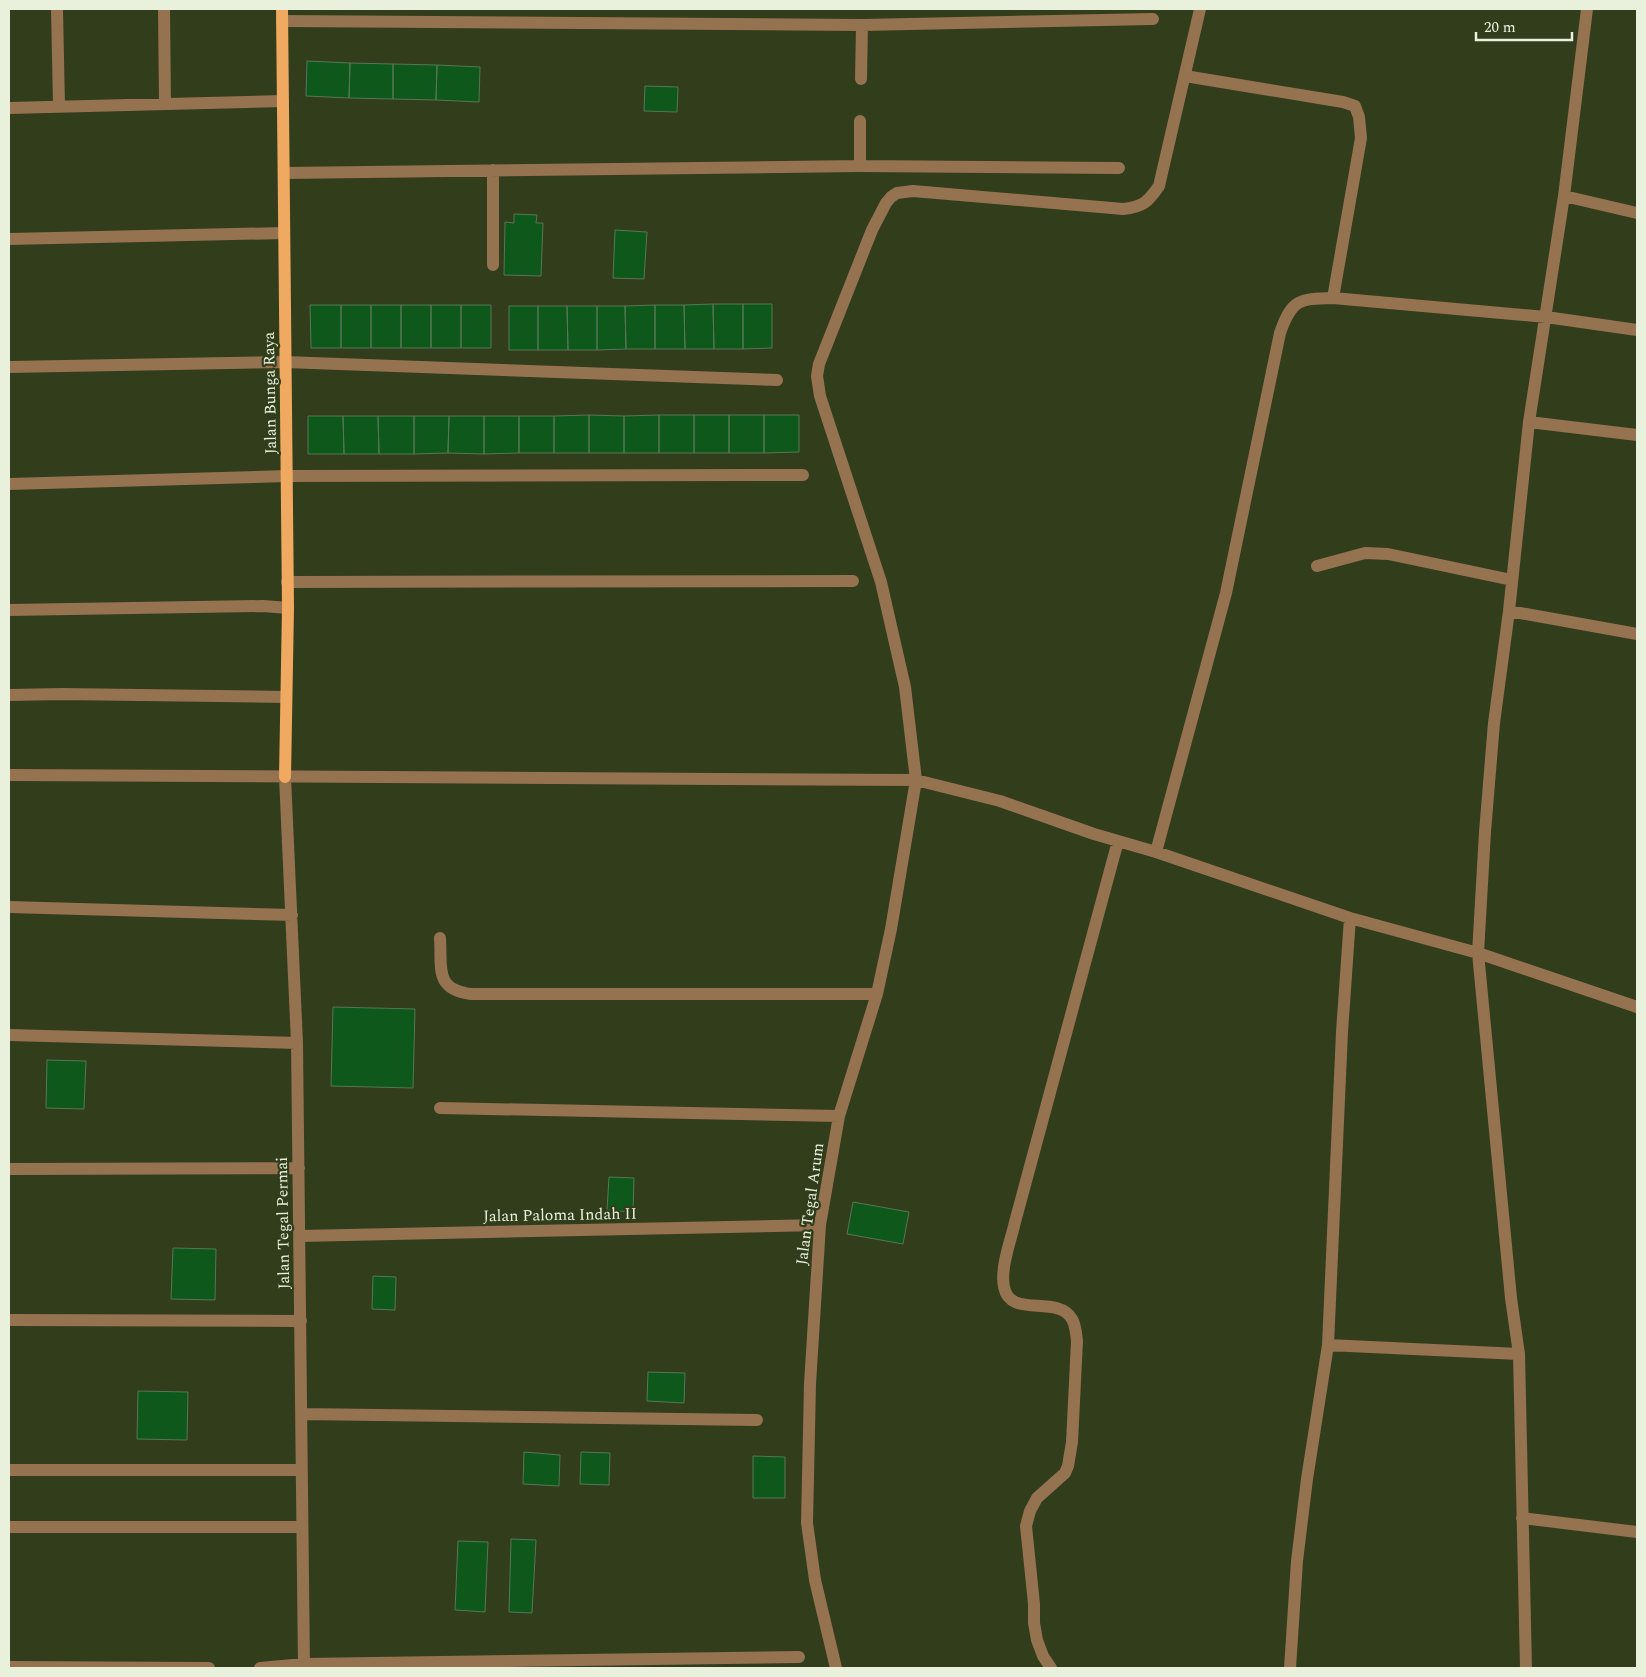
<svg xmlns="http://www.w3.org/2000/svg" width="1646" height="1677" font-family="Spectral,serif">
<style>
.building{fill:#0f581b;stroke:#577658}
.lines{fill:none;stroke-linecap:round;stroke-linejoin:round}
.minor{stroke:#957250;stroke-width:12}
.major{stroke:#f0a960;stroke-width:12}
.labels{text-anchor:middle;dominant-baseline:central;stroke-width:4.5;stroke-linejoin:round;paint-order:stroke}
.street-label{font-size:16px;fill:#e9f1dd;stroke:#313d1b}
</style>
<rect width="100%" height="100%" fill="#313d1b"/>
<path class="building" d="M307 61 350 63 349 98 306 96Z
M350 63 393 64V99L349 98Z
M393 64 437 65 436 100 393 99Z
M437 65 480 67 479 102 436 100Z
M645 86 678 87 677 112 644 111Z
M514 214 537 215 536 223H543L541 276 504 275 505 222 514 223Z
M615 230 647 232 644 279 613 278Z
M713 304H743V349H714Z
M713 304 714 349H685L684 305Z
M743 304H772V348L743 349Z
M310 305H341V348H311Z
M341 305H371V348H341Z
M371 305H401V348H371Z
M401 305H431V348H401Z
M431 305H461V348H431Z
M461 305H491V348H461Z
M655 305H684L685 349H655Z
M655 305V349H626L625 306Z
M509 306H538V350H509Z
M538 306H567L568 350H538Z
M567 306H597V350H568Z
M597 306H625L626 349 597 350Z
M589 415 624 416V453H589Z
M589 415V453H554V416Z
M659 415H694V453H659Z
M659 415V453H624V416Z
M694 415H729V453H694Z
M729 415H764V453H729Z
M764 415H799V452L764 453Z
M308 416H343L344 454H308Z
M343 416H378L379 454H344Z
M378 416H414V454H379Z
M414 416H449L448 453 414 454Z
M449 416H484V454L448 453Z
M484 416H519V453L484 454Z
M519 416H554V453H519Z
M333 1007 415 1009 413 1088 331 1086Z
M47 1060 86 1061 84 1109 46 1108Z
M609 1177 634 1178 633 1212 607 1210Z
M853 1202 909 1212 903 1244 847 1234Z
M173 1248 216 1249 215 1300 171 1299Z
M373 1276 396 1277 395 1310 372 1309Z
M648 1372 685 1373 684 1403 647 1401Z
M138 1391 188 1392 187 1440 137 1439Z
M524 1452 560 1455 559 1486 523 1484Z
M581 1452 610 1453 609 1485 580 1484Z
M753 1456 785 1457V1498H753Z
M511 1539 536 1540 532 1613 509 1612Z
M458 1541 488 1542 485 1612 455 1610Z"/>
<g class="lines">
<path class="minor" d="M57 9 59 106
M164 9 165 104
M282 21 862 25 1153 19
M1185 76 1343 102 1355 106 1359 117 1361 138 1333 298
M861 79 862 25
M9 108 283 101
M860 166V121
M493 170V265
M284 173 860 166 1119 168
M1564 196 1637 213
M9 239 284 233
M9 367 285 362 777 380
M1529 422 1637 435
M9 484 287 476 803 475
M1317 566 1365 553 1388 554 1512 580
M287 582 853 581
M9 610 263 606 288 608
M1509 611 1637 634
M9 695 62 694 286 697
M9 775 916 780 1000 801 1094 834 1156 852 1350 918 1478 953 1637 1007
M285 777 297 1043 304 1668
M1156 852 1226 593 1280 333C1292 299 1299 299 1333 298L1546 317 1637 330
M9 907 292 915
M440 938C442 968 434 989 471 994H877
M9 1035 297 1043
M440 1108 839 1116
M9 1169 299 1168
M300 1236 820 1225
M9 1320 301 1321
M1328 1345 1519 1354
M302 1414 757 1420
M9 1470H301
M1522 1518 1637 1532
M9 1527H302
M9 1667 209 1668
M260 1668 304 1664 799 1657
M836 1668 815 1580 807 1523 810 1384 820 1225 839 1116 877 994 891 929 916 780 905 687 881 582 820 396 817 376 819 364 872 230 886 203 891 197 897 193 913 191 1123 209C1143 207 1148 202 1159 186L1200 9
M1051 1668 1043 1656 1037 1640 1034 1623V1604L1026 1526 1030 1511 1037 1498 1065 1473 1068 1466 1072 1442 1077 1341C1076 1334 1076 1326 1072 1319 1057 1294 1010 1319 1004 1287 1000 1268 1011 1240 1015 1222L1118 841
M1290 1668 1297 1561 1307 1479 1328 1345 1342 1032 1350 918
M1526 1668 1519 1354 1511 1298 1478 953 1485 832 1494 723 1509 611 1529 422 1564 196 1587 9"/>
<path class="major" d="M282 9 288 608 285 777"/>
</g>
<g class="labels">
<g class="street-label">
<text transform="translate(270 393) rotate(-91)">Jalan Bunga Raya</text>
<text transform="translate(810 1204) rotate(-82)">Jalan Tegal Arum</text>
<text transform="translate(560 1215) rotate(-1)">Jalan Paloma Indah II</text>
<text transform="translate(283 1223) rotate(-91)">Jalan Tegal Permai</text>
</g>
</g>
<rect width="1646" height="1677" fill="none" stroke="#e9f1dd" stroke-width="20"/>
<path d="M1476 32v8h96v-8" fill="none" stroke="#e9f1dd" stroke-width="2.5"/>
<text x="1484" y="32" font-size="15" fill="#e9f1dd" stroke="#313d1b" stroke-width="4" paint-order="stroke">20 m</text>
</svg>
